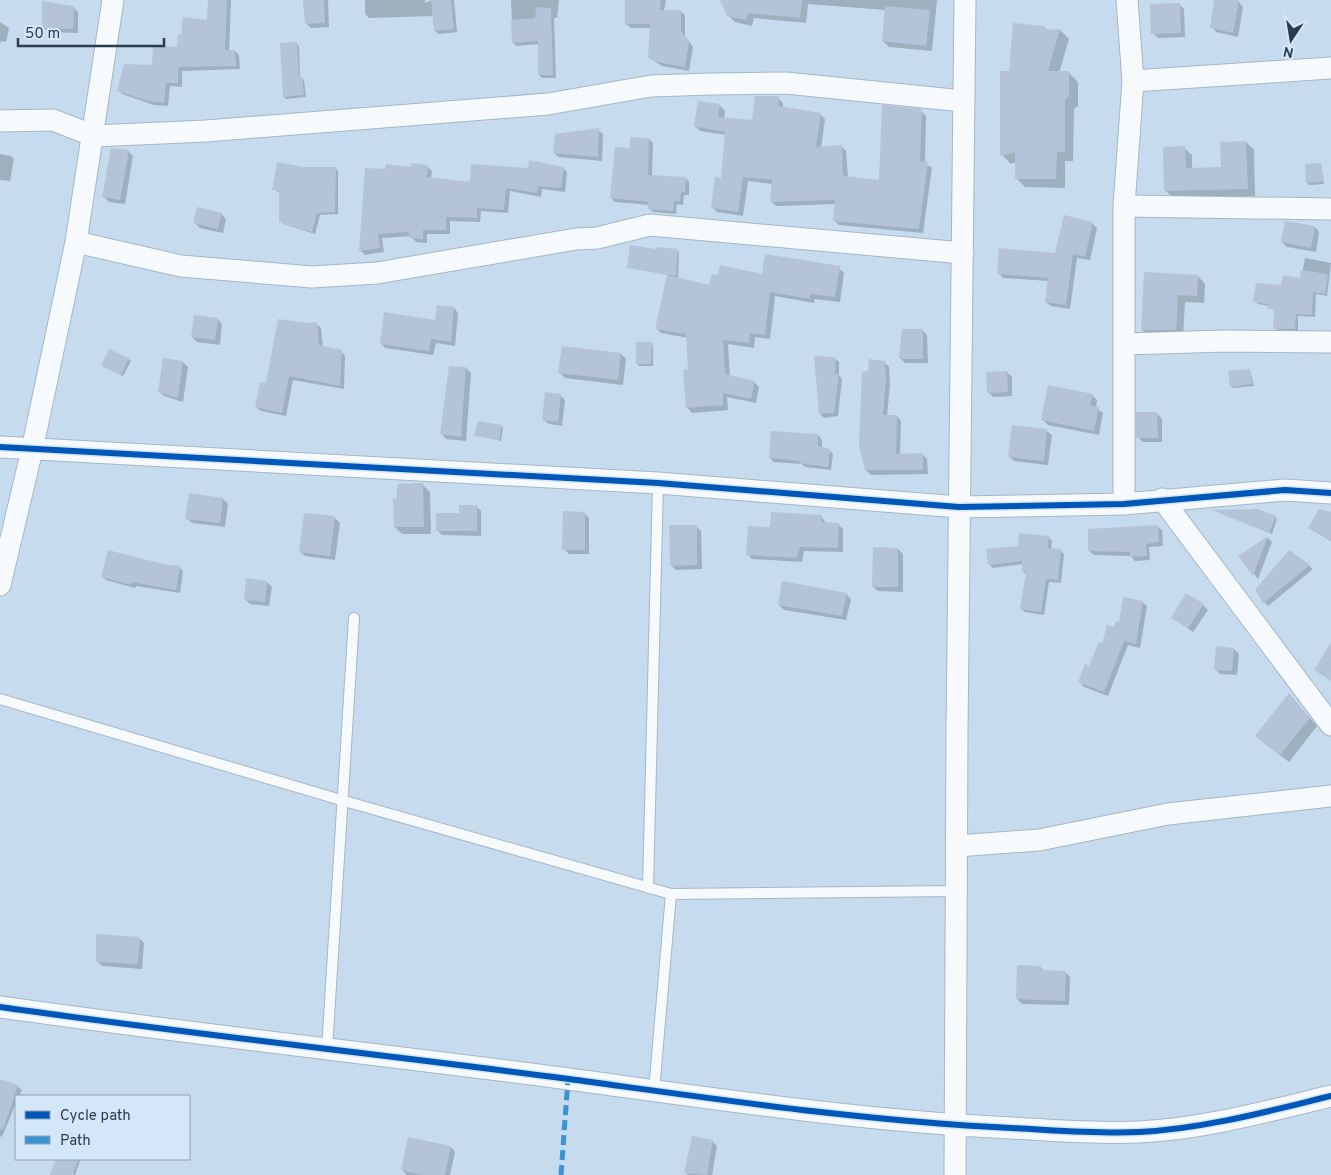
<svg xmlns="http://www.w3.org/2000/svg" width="1331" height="1175" font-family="Overpass,sans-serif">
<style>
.shadow{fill:#0003}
.building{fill:#b4c3d8}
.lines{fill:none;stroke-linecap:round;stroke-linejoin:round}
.lane-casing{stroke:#a5b7c8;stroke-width:12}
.street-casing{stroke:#a5b7c8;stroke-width:23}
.lane{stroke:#f6fafc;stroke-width:10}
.street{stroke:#f6fafc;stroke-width:21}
.quiet{stroke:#3b93d4;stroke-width:5;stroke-dasharray:10 5;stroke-linecap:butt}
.cycleway-casing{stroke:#d4e7f8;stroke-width:9}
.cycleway{stroke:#0057b8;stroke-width:6}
</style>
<rect width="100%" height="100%" fill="#c6dbee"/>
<path class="shadow" d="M209 0H231L229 51H235L239 55 240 69 182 71V87L170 86 168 106 154 105 122 94 118 90 178 48 183 36 208 21Z
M305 0H328L329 27 311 28 306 23Z
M365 0H425V3L432 0H454L457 32 439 34 435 31 434 16 369 18 365 14Z
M511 0H559L557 18H554L556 78H542L539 75V44L516 46 513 42Z
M628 0H666L664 11H680L685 15V36L693 47 689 71 662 66 649 58 651 28H631L626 24Z
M725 0H937L932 51 889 47 883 41 886 10 808 4 806 23 754 18 752 26 735 22 728 15Z
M1215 0 1239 2 1243 7 1238 37 1216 32 1212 27Z
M1179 4 1184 9 1185 37 1158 38 1153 33Z
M73 7 78 12V33L48 32 43 27Z
M0 22 9 28 6 42 1 41 0 45Z
M1044 27 1048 31 1060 30 1069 39 1059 73H1069L1078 82V106L1074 109 1073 161H1065V188L1025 187 1016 178V162L1011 164 1002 155 1010 72Z
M296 44 299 46 300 78 304 80 306 97 286 99 284 97Z
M778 98 783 103V108L820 114 825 119 821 148 841 146 846 151 848 178 881 181 921 111 926 116 925 163 932 168 923 233 839 225 834 220 836 204 776 206 771 201 773 184 748 181 743 216 717 212 712 207 722 179 726 135 700 131 695 126 699 102 720 106 725 111 724 119 753 121Z
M598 130 603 134 602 161 558 157 554 152Z
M649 139 653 143 652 176 686 178 689 182V195H684L683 205 677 204 676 214 653 212 649 208 650 205 615 202 611 198Z
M1246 142 1254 150 1255 196 1173 198 1165 190 1184 148 1192 155V169L1222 168Z
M128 151 133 156 125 204 109 202 104 197Z
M0 154 11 156 14 159 10 181 0 180Z
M1321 164 1324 184 1309 185 1307 182Z
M428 167 432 171 431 179 471 183 529 169 563 168 567 172 565 192 542 189 541 197 510 191 508 213 481 211 480 222 450 221V234H427V243L416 242 411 236 382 238 384 252 365 255 361 251 366 169 386 171Z
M303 168H335L338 171V214L320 215 315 234 284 224 280 221V193L273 189Z
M221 214 226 219 223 233 200 228 195 223Z
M1092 223 1097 228 1090 260 1077 258 1070 309 1051 306 1046 302 1049 281 1003 278 999 273 1056 254Z
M1315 227 1319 232 1316 252 1287 247 1282 242Z
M677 250 679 252 678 279 710 286 763 275 839 268 844 273 840 302 815 299 814 303 775 296 770 339 755 337 754 348 728 344 730 377 754 382 759 387 756 403 727 397 728 410 692 413 687 407 690 371 688 338 661 333 656 328 668 275 628 267 657 251Z
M1305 258 1331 263 1327 296 1316 294 1315 317 1298 316V332H1278L1275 328V312L1269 306 1258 304 1255 301 1301 279Z
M1145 273 1198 276 1205 284 1204 303 1185 302 1183 337H1150L1142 330Z
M454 308 458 313 455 346 436 343 433 355 385 348 381 343 436 321Z
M218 319 222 324 220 345 197 342 192 337Z
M317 324 321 328 323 347 341 351 345 356 344 389 293 380 286 416 261 411 256 407 267 385 307 325Z
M922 330 927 335 928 363H905L900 358Z
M651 343 653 346V366H639L637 363Z
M621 354 626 359 623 385 565 378 560 373Z
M128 359 131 361 123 376 104 367Z
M835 359 839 362V375L842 379 838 416 824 418 820 414Z
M183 362 188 367 183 402 164 396 159 391Z
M884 362 889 367 890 385 887 416H897L901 421 900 455 922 454 927 459 928 474 871 475 866 470 869 373Z
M466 368 471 373 466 441 446 439 442 434Z
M1250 370 1254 386 1233 388 1231 386Z
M1007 372 1012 377V396L993 397 988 392Z
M560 395 565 400 562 426 549 424 544 420Z
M1092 395 1097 400 1096 408 1103 413 1099 435 1048 425 1043 420Z
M1157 414 1162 419V442H1143L1138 437Z
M501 426 503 428 501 441 476 435Z
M1047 431 1052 435 1048 465 1014 461 1009 456Z
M818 435 822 440V448L829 450 833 454 831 470 805 467 802 464 774 462 770 458Z
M423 485 430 492 431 534H402L395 527 397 500Z
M223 499 228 504 225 527 192 523 187 518Z
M476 506 481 511V536L442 535 437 530 460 514Z
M1215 511 1275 517 1277 519 1272 534Z
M584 513 589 518V554H569L564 549Z
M1331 513V541L1309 528Z
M821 516 826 523 838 524 843 529V552L804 551 802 562 752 559 747 554 771 529Z
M335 518 340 523 335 560 305 556 300 551Z
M696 526 701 531 702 569 676 570 671 565Z
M1157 526 1162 530 1163 546 1149 547 1150 560 1135 561 1131 556 1094 555 1089 551Z
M1049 538 1052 541 1051 549 1060 550 1064 554 1061 583 1049 582 1044 615 1025 612 1022 609 1027 576 1023 571V564L993 568 989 564 1019 547Z
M1268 538 1272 542 1258 579 1240 556Z
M898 549 903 554V592L878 591 873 587Z
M1289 552 1313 569 1268 606 1264 602Z
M163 566 179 567 183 571 180 593 136 586 135 588 106 580 102 576Z
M247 580 267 582 272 587 269 606 250 604 245 599Z
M846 594 851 599 846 620 784 610 779 605Z
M1142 602 1147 606 1140 648 1128 645 1108 696 1084 687 1080 682 1103 645 1115 628Z
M1203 605 1208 610 1193 632 1173 618Z
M1234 649 1239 654 1237 675 1220 674 1215 669Z
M1296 702 1317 726 1289 762 1264 743Z
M139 938 144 943 142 969 102 966 97 961Z
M1040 967 1045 971 1065 972 1070 977 1069 1005 1022 1004 1017 999Z
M0 1080 17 1086 22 1090 19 1096H16V1103L2 1137 0 1136Z
M712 1141 717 1146 712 1175H688L686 1173Z
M451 1147 455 1152 450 1175H407L402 1170Z
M57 1159H78L80 1161 75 1175 57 1168 55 1166Z"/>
<path class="building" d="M208 0H227L225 50H235L236 66 179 67 178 83H166L164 103 148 101 117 91 124 64 152 65 153 45 177 47 178 34 181 35 183 17 207 20Z
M303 0H324L325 23 305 24Z
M431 0H451L454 29 434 31Z
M625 0H661L660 10H681V31L689 42 685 67 657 62 648 58 650 24H625Z
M720 0H802L800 18 748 13 746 20 727 16Z
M1214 0H1239L1233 33 1210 28Z
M42 1 74 6 73 29 42 28Z
M1180 3 1181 33 1151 34 1150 4Z
M885 6 930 10 926 46 882 41Z
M536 7 551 8 553 75H538V41L512 43 511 20 535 18Z
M1013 23 1045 26V30L1060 29 1048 71H1069V96L1065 100V152H1057L1056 179H1015V152L1000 156V71H1009Z
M297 42 299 77H302L304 95 283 97 280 43Z
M755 96H779L778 106 821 113 816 147 842 145 843 176 879 180 882 105 922 109 920 161 928 162 919 229 833 221 835 200 770 202 772 180 743 177 738 212 711 208 715 177 721 178 725 132 694 126 698 101 720 104 718 117 752 120Z
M599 128 598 157 553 153 555 134Z
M630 137 649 138 648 175 686 177 685 192H681L680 201H674L673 211 648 209V202L610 198 615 147 630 148Z
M1246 141 1248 189 1164 191 1163 147 1185 146 1186 168 1221 167 1220 142Z
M111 148 129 150 120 200 102 197Z
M529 160 564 167 561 188 538 186 537 193 506 188 504 210 477 208V218L446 217V230H423V239L410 238 408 232 378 234 380 248 359 251 365 168 385 169 386 164 410 167 412 163 428 165 427 177 470 182 471 164 528 168Z
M277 162 303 167H336L335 212 317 213 312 232 279 222V191L272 190Z
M1321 163 1323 182 1306 183 1305 164Z
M197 207 222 213 218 229 193 223Z
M1064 215 1093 222 1085 257 1073 254 1066 305 1045 302 1048 278 997 274 999 248 1055 253Z
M1285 221 1315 226 1311 248 1281 242Z
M630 245 656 249V247L678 249 676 276 627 268Z
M765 254 840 266 835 297 810 294V299L770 292 765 335 750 333 749 343 723 340 725 374 755 381 751 399 723 393V405L686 408 683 370 688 369 686 334 655 329 667 275 709 285 712 274 718 275 720 265 762 274Z
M1301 270 1328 274 1325 294 1313 292 1312 315 1296 314 1295 329H1273L1274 310 1267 308 1268 304 1253 302 1256 283 1281 285 1283 275 1300 278Z
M1144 272 1198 275 1197 296 1178 295 1176 330H1141Z
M437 305 454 307 451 342 431 339 429 351 380 344 384 312 435 320Z
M194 315 218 318 215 340 191 337Z
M278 319 307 323 317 322 319 345 342 350 340 386 289 376 282 413 255 407 260 382 266 383Z
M902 329H923V359H899Z
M636 342H652L651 364H636Z
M562 346 621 353 618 380 558 373Z
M109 349 129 358 121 375 101 366Z
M814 356 836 357 835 374H839L834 413 819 414Z
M163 358 183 361 178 398 158 392Z
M869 359 885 361 886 380 883 415H897L896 454 923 453V470H865L859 445 862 372 868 371Z
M449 366 466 367 461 437 440 434Z
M1250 369 1252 384 1230 387 1228 371Z
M1007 371 1008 392 987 393 986 372Z
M1048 385 1093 394 1090 405 1099 407 1094 431 1041 420Z
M545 392 561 394 558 422 542 420Z
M1136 412H1157L1158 438H1136Z
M478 421 502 425 499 440 474 436Z
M1012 425 1047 429 1044 461 1008 457Z
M771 431 818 434V446L830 449 828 467 799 463 800 461 769 458Z
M423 483 424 527H394L393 498 396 499 398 484Z
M189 493 223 498 220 523 185 519Z
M459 505H477V531H436V513H459Z
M1257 509 1276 516 1269 533 1212 510Z
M1319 509 1331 512V540L1308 528Z
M563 511 585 512V550H562Z
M771 512 822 515 821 522 839 523 838 548 800 547 797 558 746 555 748 526 770 527Z
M304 513 335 516 330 556 299 552Z
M669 525H697V565L670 566Z
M1158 525 1159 542 1146 544 1147 556 1130 557V552L1088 551V529Z
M1019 533 1049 536 1048 548 1061 549 1058 580 1046 579 1041 612 1020 609 1026 572H1022V561L988 565 986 549 1018 546Z
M1268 536 1253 576 1238 556Z
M873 547 898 548V587H872Z
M108 550 163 564 180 566 176 590 132 582 131 585 101 577Z
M1289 550 1310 565 1263 603 1255 590Z
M246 578 267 581 265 602 244 600Z
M782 581 847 593 842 616 778 605Z
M1186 593 1204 604 1188 628 1171 618Z
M1123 597 1143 601 1136 644 1124 641 1104 692 1078 682 1085 664 1089 666 1099 642 1102 644 1107 625 1114 627 1116 621 1119 622Z
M1331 642V681L1314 670Z
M1216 646 1234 648 1232 671 1214 670Z
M1289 693 1310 718 1280 755 1255 736Z
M96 934 140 937 138 964 96 962Z
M1017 965 1041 966V970L1066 971 1065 1001 1016 999Z
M0 1079 18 1085 3 1130 0 1129Z
M692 1136 713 1140 707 1175 684 1173Z
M408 1137 451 1146 445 1175H422L401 1170Z
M56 1159H79L72 1175H50Z"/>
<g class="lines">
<g class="lane-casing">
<path id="lane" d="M0 699 341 800 671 894 957 891
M648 888 658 483
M327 1049 354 618
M654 1091 671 894"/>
</g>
<g class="street-casing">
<path id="street" d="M1133 81 1331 68
M0 121 53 120 94 136 206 131 548 104 651 86 711 84 786 83 963 101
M1124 206 1331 209
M76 242 181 266 312 277 377 273 576 239 597 238 650 225 963 253
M1125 344 1225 341 1331 342
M0 447 658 483 959 507 1124 504 1285 490 1331 493
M1162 499 1331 725
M1124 504V206L1133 81 1127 0
M0 585 32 450 76 242 113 0
M957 846 1039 840 1168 814 1331 796
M0 1007C189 1034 379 1054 569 1079 716 1099 862 1121 1011 1128 1053 1130 1096 1134 1139 1132 1203 1129 1269 1111 1331 1096
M955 1175 957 732 965 0"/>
</g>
<use href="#lane" class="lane"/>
<use href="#street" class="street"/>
<path class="quiet" d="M561 1175 568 1079"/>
<g class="cycleway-casing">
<path id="cycleway" d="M0 447 658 483 959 507 1124 504 1285 490 1331 493
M0 1007C189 1034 379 1054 569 1079 716 1099 862 1121 1011 1128 1053 1130 1096 1134 1139 1132 1203 1129 1269 1111 1331 1096"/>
</g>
<use href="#cycleway" class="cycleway"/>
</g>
<rect x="15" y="1095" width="175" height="65" fill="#d4e7f8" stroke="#90a3b4"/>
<rect x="25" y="1111" width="25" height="8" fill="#0057b8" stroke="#90a3b4"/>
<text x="60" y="1120" font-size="15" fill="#2a3d4e">Cycle path</text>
<rect x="25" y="1136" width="25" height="8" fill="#3b93d4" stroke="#90a3b4"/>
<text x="60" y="1145" font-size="15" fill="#2a3d4e">Path</text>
<g transform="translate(1291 40) rotate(192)" stroke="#d4e7f8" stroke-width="4" paint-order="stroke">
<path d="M0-4L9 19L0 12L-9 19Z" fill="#2a3d4e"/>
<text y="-8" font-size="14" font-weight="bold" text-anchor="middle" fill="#2a3d4e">N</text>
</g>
<path d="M18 38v8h146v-8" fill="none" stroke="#2a3d4e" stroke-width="2.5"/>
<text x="25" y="38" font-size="15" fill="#2a3d4e" stroke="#d4e7f8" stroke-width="4" paint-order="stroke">50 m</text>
</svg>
